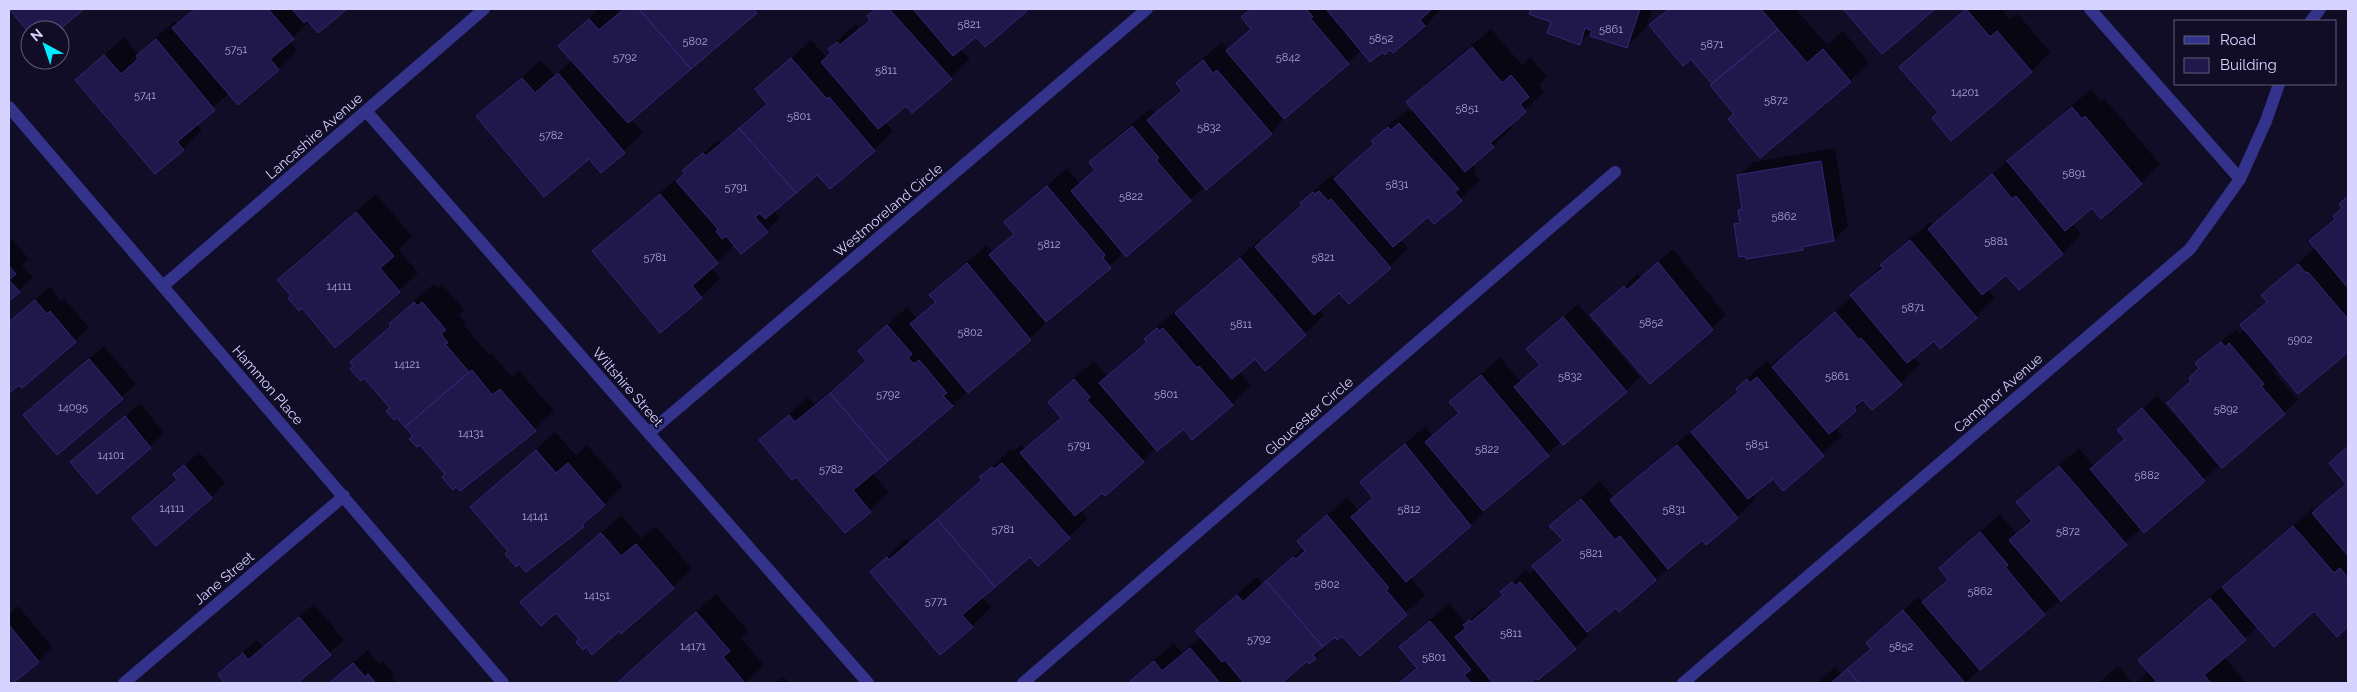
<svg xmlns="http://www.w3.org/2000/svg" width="2357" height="692" font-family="Raleway,sans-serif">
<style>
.shadow{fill:#0007}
.building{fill:#20174a;stroke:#352778}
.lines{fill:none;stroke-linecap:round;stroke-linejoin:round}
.street{stroke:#34338b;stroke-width:12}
.labels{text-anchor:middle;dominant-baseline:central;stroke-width:4;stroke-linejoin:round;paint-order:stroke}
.number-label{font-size:11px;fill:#a9a4d2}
.street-label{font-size:14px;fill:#d7d3ff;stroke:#110d27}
</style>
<rect width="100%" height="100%" fill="#110d27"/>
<path class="shadow" d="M10 9H82L57 30H30V32Z
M194 9H346L318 32 310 21 289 41 297 50 278 69 229 93 196 124 202 130 183 149 77 80 124 37 139 55 156 37 175 21 178 24Z
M599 9H616L619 12 623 9H759L631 119 643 133 601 172 589 157 478 116 541 60 554 75 572 60 560 46Z
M876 9H1028L985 45 976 35 960 49 970 59 951 78 906 104 885 122 893 131 874 150 817 173 774 210 780 217 767 231 735 244 711 268 720 278 701 297 594 251 613 232 680 176 681 178 686 173 684 171 718 140 720 143 767 102 757 90 811 40 827 58 832 52 829 49 848 30 856 24 859 27 870 18 868 16Z
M1251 9H1441L1425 26 1391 49 1362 50 1289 113 1271 133 1124 253 1048 319 1049 320 1030 339 872 473 889 492 870 511 797 475 760 440 808 397 814 404 867 360 859 351 907 307 917 319 936 301 931 295 950 276 987 245 993 253 1014 232 1006 222 1067 168 1080 184 1096 168 1090 162 1109 143 1151 108 1156 114 1183 89 1177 83 1196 64 1222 42 1228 50 1251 28 1243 17Z
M1532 9H1652L1646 28 1627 47 1594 28 1579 43 1552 21 1530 14Z
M1667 9H1796L1827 45 1843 31 1869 62 1850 81 1735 113 1691 57 1651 25Z
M1845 9H1933L1882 52Z
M1965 9H2001L2010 19 2017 13 2050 52 2032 71 1951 139 1940 112 1901 67Z
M1491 29 1522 65 1530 57 1547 77 1539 85 1544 92 1509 125 1512 128 1493 146 1472 164 1477 169 1474 173 1480 181 1434 222 1428 215 1400 239 1408 248 1390 267 1339 291 1319 309 1324 315 1305 334 1255 358 1239 372 1251 385 1232 404 1184 427 1156 448 1105 494 1102 491 1080 510 1088 518 1069 537 1030 555 982 597 991 607 972 626 871 572 906 539 909 542 983 479 981 477 1011 449 1014 451 1021 445 1026 449 1061 416 1049 402 1068 383 1094 361 1107 376 1147 340 1146 339 1165 320 1176 310 1178 312 1259 240 1261 242 1303 204 1302 203 1321 184 1333 174 1335 177 1339 173 1340 174 1374 143 1373 141 1392 122 1408 109 1411 112 1414 109 1408 102 1427 83Z
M2091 89 2101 101 2104 98 2160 164 2141 183 2092 206 2072 223 2081 234 2063 253 2019 288 2006 273 1987 289 1995 298 1976 317 1934 339 1913 357 1920 365 1872 408 1865 400 1835 427 1842 436 1783 489 1773 477 1752 494 1756 498 1737 517 1703 539 1619 610 1616 607 1586 632 1589 635 1575 648 1527 683H1397L1417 666 1401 647 1420 628 1449 603 1466 623 1484 607 1486 609 1503 594 1502 592 1526 569 1530 573 1535 568 1533 566 1563 539 1551 526 1570 507 1600 481 1614 498 1738 390 1737 389 1756 370 1767 361 1770 365 1777 359 1779 362 1852 296 1901 246 1930 222 1933 225Z
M1835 148 1848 226 1834 240 1806 245 1802 249 1735 225 1740 219 1739 210 1743 206 1739 176 1753 162Z
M376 194 412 236 399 250 418 273 399 291 302 307 279 280 297 261Z
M2348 197V351L2299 392 2278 368 2274 372 2298 400 2284 413 2168 403 2192 380 2201 368 2197 363 2211 350 2236 329 2240 334 2245 329 2242 325 2268 300 2263 295 2316 247 2310 241 2335 217 2343 207 2340 204Z
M9 236 29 259 22 265 33 277 9 300Z
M1673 249 1726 315 1650 383 1592 315 1638 273 1641 277Z
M434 284 437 288 442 284 464 310 459 315 466 323 464 325 489 355 491 352 512 377 519 371 554 411 503 457 447 474 351 362 391 325 409 305Z
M50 287 61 301 64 298 89 328 75 341 9 392V322Z
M1578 304 1640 377 1626 391 1562 441 1488 505 1489 507 1470 525 1410 577 1425 595 1360 654 1342 635H1335L1315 658 1309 662 1307 660 1284 683H1127L1174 643 1182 653 1202 637 1197 631 1216 612 1257 577 1263 585 1304 547 1299 541 1347 497 1359 511 1374 496 1362 482 1425 426 1432 436 1459 412 1451 402 1500 357 1521 382 1540 364 1527 349Z
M104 346 136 384 57 453 25 415Z
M2157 395 2218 466 2145 531 2142 528 1965 683H1817L1835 667 1841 673 1872 648 1867 643 1918 597 1923 603 1948 578 1940 568 2000 514 2017 534 2032 519 2018 502 2037 483 2079 448 2094 466 2126 438 2119 430Z
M140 403 164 433 150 447 72 463Z
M555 432 576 455 587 445 623 486 583 526 527 570 472 507Z
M2348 445V625L2337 635 2315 609 2258 626 2224 657 2247 683H2135L2149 671 2139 660 2158 641 2313 508 2315 512 2346 482 2330 463Z
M199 452 225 483 211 497 134 518 178 479 174 475Z
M621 515 641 538 656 526 692 569 673 587 619 629 581 639 556 611 522 602Z
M716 594 748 631 741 638 764 665 746 683H616Z
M314 604 344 640 298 680 301 683H223L225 682 219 674 233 661 257 640 263 647Z
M18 606 52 647 38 661 9 683V614Z
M368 650 379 664 383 661 394 674 391 677 396 683H328Z
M2118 666 2133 683H2098Z
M783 676 789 683H775Z"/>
<path class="building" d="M9 9H84L59 30H30V34Z
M195 9H268L294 39 270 59 279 70 238 105 172 28Z
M292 9H347L318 33 307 20 304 23Z
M624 9H639L691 69 628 123 558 46 589 19 599 30Z
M639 9H754L757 13 691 69Z
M876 9H889L952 79 912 113 906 106 878 129 821 62 831 53 828 49 837 42 840 45 870 20 867 16Z
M913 9H1025L1027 11 985 47 976 37 953 56Z
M1251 9H1306L1313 17 1310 18 1349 64 1284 119 1226 51 1251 29 1241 17Z
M1326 9H1432L1420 20 1425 26 1393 53 1390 50 1385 55 1383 52 1370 62Z
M1531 9H1640L1627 48 1590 36 1592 31 1585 28 1580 45 1547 33 1551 22 1529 14Z
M1669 9H1761L1778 29 1712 84 1691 59 1683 66 1649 25Z
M1843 9H1935L1882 54Z
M1966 9 1990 37 1997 31 2032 72 1951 141 1932 118 1938 112 1899 67Z
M1778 29 1807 63 1823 49 1851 82 1760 158 1728 119 1734 114 1710 85Z
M156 39 215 110 177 142 184 150 155 174 75 80 104 55 121 74 138 59 136 56Z
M1472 47 1502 83 1511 75 1529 97 1520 104 1526 112 1490 143 1494 147 1465 172 1406 102Z
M791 58 827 99 829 97 875 151 830 189 817 175 796 193 739 128 767 104 755 89Z
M1203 60 1213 73 1217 70 1272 134 1206 190 1147 120 1182 91 1176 83Z
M558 73 625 153 601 173 589 159 544 197 476 116 522 78 535 93Z
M2072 107 2082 119 2085 116 2142 184 2101 219 2092 208 2065 231 2007 161Z
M1399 123 1459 189 1455 192 1462 201 1434 224 1428 217 1393 247 1334 179 1374 144 1371 141 1388 127 1391 130Z
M1132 126 1159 158 1156 160 1191 201 1126 257 1071 191 1095 170 1089 162Z
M739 128 796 193 765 219 760 213 755 217 768 232 741 254 726 236 722 239 716 231 718 229 676 181 685 173 682 171 703 153 706 156Z
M1821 161 1834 241 1802 247 1803 250 1746 259 1745 256 1739 257 1734 224 1740 223 1738 210 1742 209 1737 175Z
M1992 174 2012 199 2016 196 2063 254 2019 290 2006 275 1982 295 1928 229Z
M1047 186 1105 255 1103 258 1111 268 1046 322 989 255 1014 234 1004 222Z
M1319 191 1328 201 1331 199 1391 268 1349 304 1339 293 1314 315 1255 247 1302 205 1300 203 1313 192 1315 194Z
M660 194 718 263 692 286 702 298 660 333 592 251Z
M2348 196V288L2309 241 2335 219 2333 216 2342 208 2339 204Z
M356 212 394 256 380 268 400 292 335 348 302 308 299 311 288 298 291 296 277 280Z
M1910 240 1977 318 1940 349 1934 341 1907 363 1850 295 1883 268 1880 265Z
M1240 258 1306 335 1265 371 1255 359 1232 379 1175 313Z
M1658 262 1713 330 1650 384 1590 315 1624 286 1627 290Z
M967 263 1031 340 968 393 910 324 936 302 929 295Z
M2298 264 2306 273 2308 272 2348 319V352L2298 394 2240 325 2267 302 2261 295Z
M9 266 16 274 9 280 20 292 9 301Z
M35 300 47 314 50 311 76 342 22 388 19 385 9 393V322Z
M414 302 418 306 422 302 446 330 441 334 448 343 445 344 469 372 405 427 397 418 394 420 386 411 390 408 364 378 361 381 350 369 353 366 350 362 391 326 389 324Z
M1835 312 1859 340 1861 338 1902 385 1872 410 1863 400 1854 407 1856 411 1829 434 1772 367Z
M1563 317 1627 392 1563 445 1514 387 1540 365 1526 349Z
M887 325 912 354 908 358 914 364 919 360 947 393 943 396 953 406 888 461 830 393 866 361 858 351Z
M1157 328 1159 331 1163 328 1197 368 1199 366 1233 405 1192 440 1184 429 1157 451 1099 383 1147 342 1144 339Z
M2221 342 2226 347 2229 343 2264 384 2261 386 2285 414 2222 468 2167 403 2191 381 2189 378 2199 368 2195 363Z
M89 359 123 399 57 455 23 415Z
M472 370 492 395 500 389 536 431 460 491 456 487 453 490 442 477 445 474 420 445 417 447 409 439 413 436 405 427Z
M1481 375 1549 456 1483 511 1425 442 1459 413 1449 402Z
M1757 377 1824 456 1783 491 1773 479 1748 499 1691 432 1738 392 1736 389 1747 379 1750 383Z
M1074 379 1090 397 1087 400 1144 462 1105 496 1102 493 1075 516 1020 453 1061 418 1048 402Z
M830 393 888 461 853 490 871 512 845 533 796 477 792 480 759 440 789 415 795 422Z
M2142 408 2205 481 2144 533 2090 469 2125 439 2117 430Z
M125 416 151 448 97 494 70 462Z
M1405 444 1471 526 1406 582 1351 517 1373 498 1360 482Z
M1677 445 1738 518 1706 545 1702 540 1668 569 1610 500Z
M2348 446V556L2312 513 2346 484 2329 463Z
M536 450 556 473 568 463 605 505 582 525 584 527 526 572 519 564 516 567 505 554 508 551 470 507Z
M1002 463 1070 538 1038 566 1030 557 995 587 937 519 982 480 979 477 992 467 994 469Z
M184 465 212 498 156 546 132 518 177 480 173 474Z
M2059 466 2127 545 2061 601 2009 540 2032 521 2016 502Z
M1581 499 1615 540 1620 536 1656 580 1619 612 1616 608 1587 632 1532 566 1563 540 1549 526Z
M1327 515 1389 588 1386 590 1407 615 1360 656 1342 636 1337 640 1335 637 1323 647 1266 581 1293 557 1296 559 1305 551 1297 541Z
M937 519 995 587 962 615 973 627 940 655 870 572 887 557 889 560Z
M2293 526 2334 573 2340 568 2348 578V626L2337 637 2314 611 2274 647 2222 587Z
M1980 532 2008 565 2005 567 2045 615 1980 670 1922 602 1948 580 1939 568Z
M601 533 621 556 636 544 674 588 621 634 619 631 592 655 586 647 583 650 576 642 579 639 556 613 541 626 520 602Z
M1266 581 1323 647 1313 655 1316 659 1309 664 1307 661 1282 683H1244L1225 660 1222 662 1195 631 1237 595 1243 602Z
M1512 582 1515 586 1520 582 1576 649 1538 680 1536 678 1529 683H1493L1455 637 1466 628 1463 625 1470 620 1471 622 1503 595 1500 592Z
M2210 598 2246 640 2204 675 2211 683H2158L2138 660Z
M1903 610 1965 683H1859L1847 669 1871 649 1866 643Z
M696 612 730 651 723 657 745 683H617Z
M299 617 331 655 297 683H224L218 674 243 653 248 660Z
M1430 621 1471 670 1464 675 1471 683H1399L1417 668 1399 647Z
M9 625 39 662 13 683H9Z
M1190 648 1220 683H1128L1154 661 1162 671Z
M353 663 365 677 368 674 376 683H329Z
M1847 669 1859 683H1831Z"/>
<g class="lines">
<path class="street" d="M2090 9 2240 179
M2311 21 2320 9
M9 107 503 683
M366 111 868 683
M163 286 484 9
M649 433 1147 9
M124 683 344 496
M1023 683 1615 172
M1683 683 2190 249 2240 179 2266 121 2279 84"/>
</g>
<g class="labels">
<g class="number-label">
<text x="969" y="24">5821</text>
<text x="1611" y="29">5861</text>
<text x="1381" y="38">5852</text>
<text x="695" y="41">5802</text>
<text x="1712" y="44">5871</text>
<text x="236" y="49">5751</text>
<text x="625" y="57">5792</text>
<text x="1288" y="57">5842</text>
<text x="886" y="70">5811</text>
<text x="1965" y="92">14201</text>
<text x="145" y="95">5741</text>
<text x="1776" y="100">5872</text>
<text x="1467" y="108">5851</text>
<text x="799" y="116">5801</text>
<text x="1209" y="127">5832</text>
<text x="551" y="135">5782</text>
<text x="2074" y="173">5891</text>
<text x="1397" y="184">5831</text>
<text x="736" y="187">5791</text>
<text x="1131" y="196">5822</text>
<text x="1784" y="216">5862</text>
<text x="1996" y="241">5881</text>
<text x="1049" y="244">5812</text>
<text x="655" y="257">5781</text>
<text x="1323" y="257">5821</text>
<text x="339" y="286">14111</text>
<text x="1913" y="307">5871</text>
<text x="1651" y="322">5852</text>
<text x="1241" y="324">5811</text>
<text x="970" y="332">5802</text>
<text x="2300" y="339">5902</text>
<text x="407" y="364">14121</text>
<text x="1570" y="376">5832</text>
<text x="1837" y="376">5861</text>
<text x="888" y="394">5792</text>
<text x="1166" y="394">5801</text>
<text x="73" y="407">14095</text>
<text x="2226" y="409">5892</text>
<text x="471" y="433">14131</text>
<text x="1757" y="444">5851</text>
<text x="1079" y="445">5791</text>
<text x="1487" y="449">5822</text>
<text x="111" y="455">14101</text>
<text x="831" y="469">5782</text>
<text x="2147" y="475">5882</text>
<text x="172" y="508">14111</text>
<text x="1409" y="509">5812</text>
<text x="1674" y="509">5831</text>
<text x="535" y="516">14141</text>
<text x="1003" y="529">5781</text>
<text x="2068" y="531">5872</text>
<text x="1591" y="553">5821</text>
<text x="1327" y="584">5802</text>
<text x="1980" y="591">5862</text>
<text x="597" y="595">14151</text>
<text x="936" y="601">5771</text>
<text x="1511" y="633">5811</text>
<text x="1259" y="639">5792</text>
<text x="693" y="646">14171</text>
<text x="1901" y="646">5852</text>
<text x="1434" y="657">5801</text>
</g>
<g class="street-label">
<text transform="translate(314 136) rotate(-41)">Lancashire Avenue</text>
<text transform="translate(888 210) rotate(-40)">Westmoreland Circle</text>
<text transform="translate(268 385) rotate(49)">Hammon Place</text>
<text transform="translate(628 387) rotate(49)">Wiltshire Street</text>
<text transform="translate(1998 393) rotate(-41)">Camphor Avenue</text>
<text transform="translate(1309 416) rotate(-41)">Gloucester Circle</text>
<text transform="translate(224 578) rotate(-40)">Jane Street</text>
</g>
</g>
<rect width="2357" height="692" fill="none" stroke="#d7d3ff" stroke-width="20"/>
<rect x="2174" y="20" width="162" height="65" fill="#110d27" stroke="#605c7d"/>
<rect x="2184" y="36" width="25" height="8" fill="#34338b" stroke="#605c7d"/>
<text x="2220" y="45" font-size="15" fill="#d7d3ff">Road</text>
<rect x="2184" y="58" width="25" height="15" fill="#20174a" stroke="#605c7d"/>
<text x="2220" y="70" font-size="15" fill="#d7d3ff">Building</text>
<g transform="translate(45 45) rotate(320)"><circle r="24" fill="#110d27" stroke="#605c7d"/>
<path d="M0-4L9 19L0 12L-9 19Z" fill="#00ecfe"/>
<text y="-8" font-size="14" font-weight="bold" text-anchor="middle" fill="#d7d3ff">N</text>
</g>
</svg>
